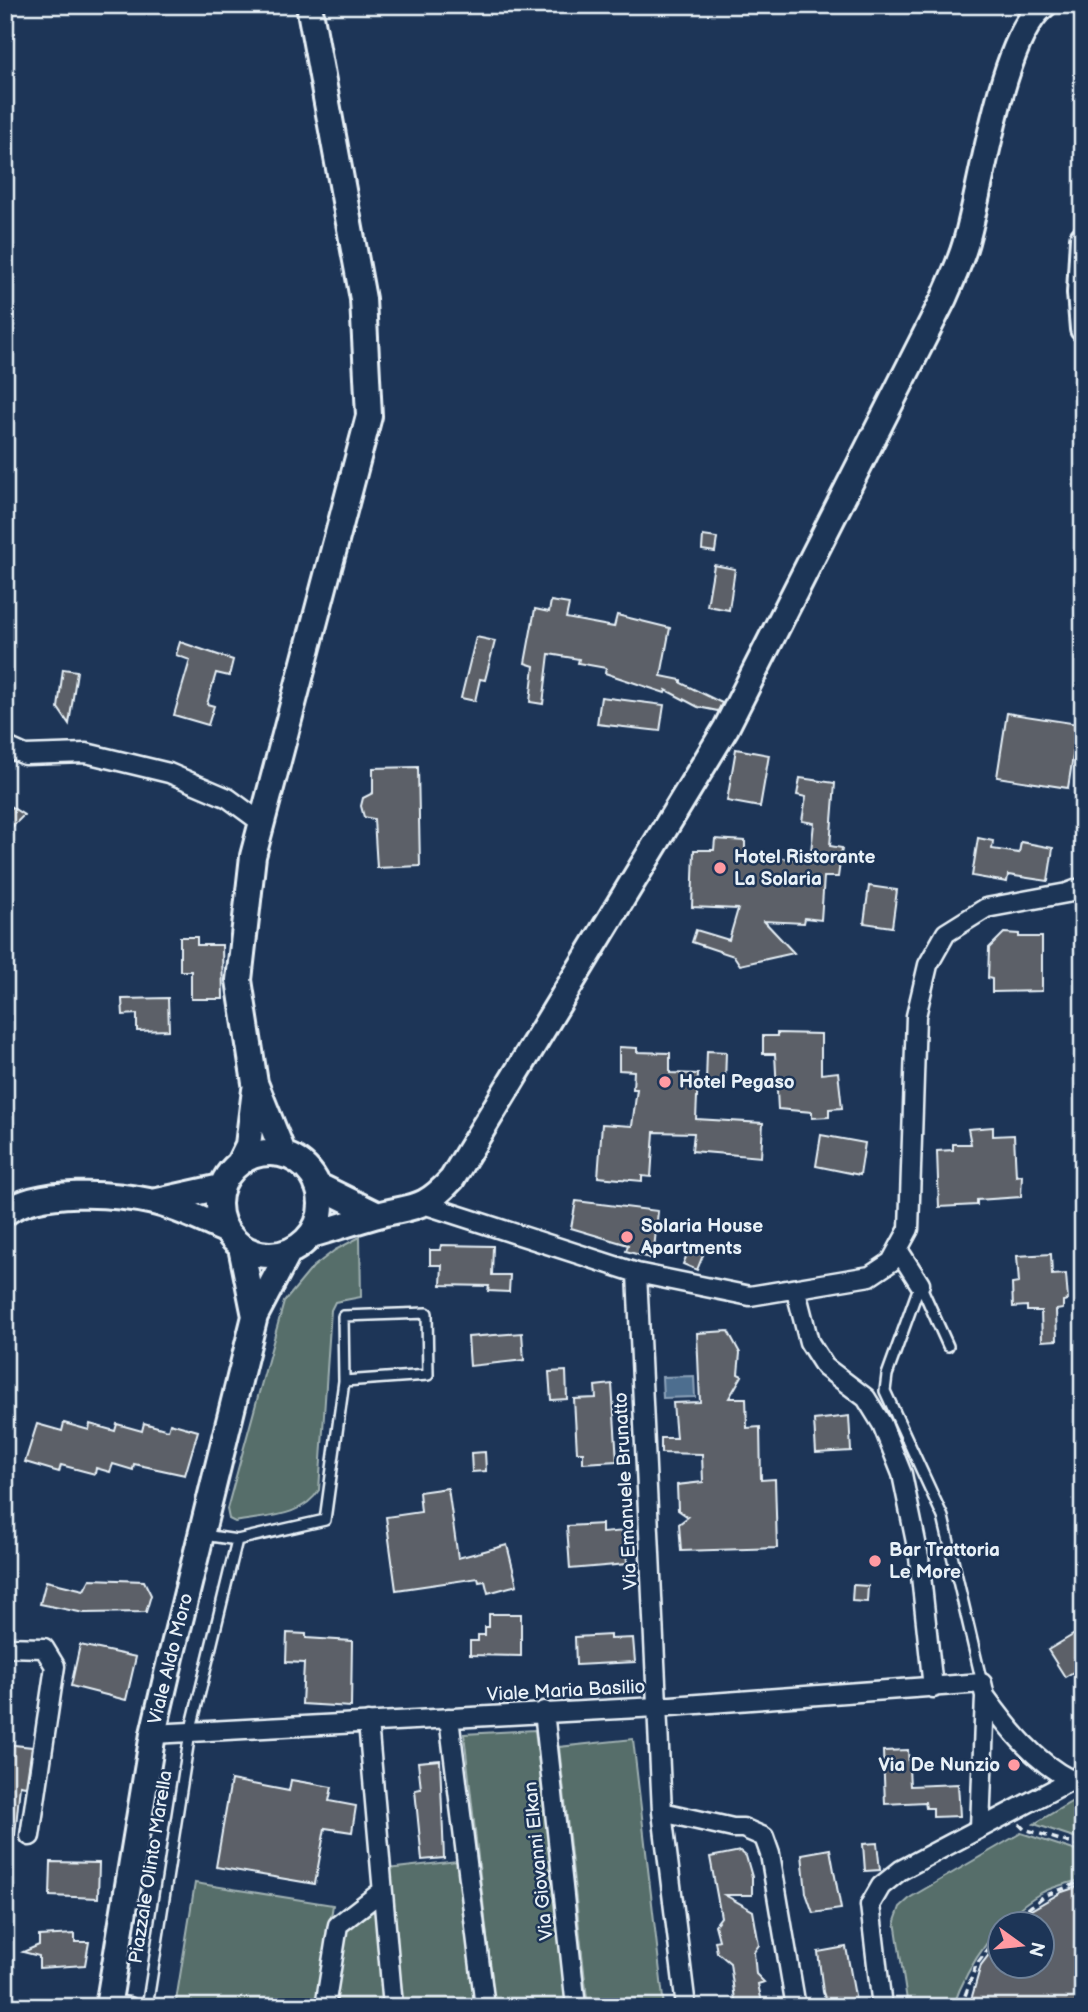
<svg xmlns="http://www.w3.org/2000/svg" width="1088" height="2012" font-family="'Balsamiq Sans',sans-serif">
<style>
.green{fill:#566e6a;stroke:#9fb0b1;stroke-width:2}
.water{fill:#4e6e8f;stroke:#8ca2b9;stroke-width:2}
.building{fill:#5b6167;stroke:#e8f1f8;stroke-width:2}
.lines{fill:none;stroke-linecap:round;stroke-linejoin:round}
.lane-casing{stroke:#e8f1f8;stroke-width:14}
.street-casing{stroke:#e8f1f8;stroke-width:23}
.secondary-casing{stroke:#e8f1f8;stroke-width:30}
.path{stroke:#e8f1f8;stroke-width:3.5;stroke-dasharray:7 5;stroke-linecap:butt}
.lane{stroke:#1d3557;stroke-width:9}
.street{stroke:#1d3557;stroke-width:18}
.secondary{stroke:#1d3557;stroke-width:24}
.poi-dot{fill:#ff9aa2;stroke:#1d3557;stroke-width:2.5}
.labels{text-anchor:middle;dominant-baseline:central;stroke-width:5;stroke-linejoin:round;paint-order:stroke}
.poi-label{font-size:19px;font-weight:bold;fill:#e8f1f8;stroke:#1d3557;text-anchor:start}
.street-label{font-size:19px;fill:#e8f1f8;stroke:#1d3557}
</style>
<rect width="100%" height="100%" fill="#1d3557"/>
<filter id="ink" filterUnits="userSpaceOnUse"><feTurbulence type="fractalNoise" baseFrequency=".0143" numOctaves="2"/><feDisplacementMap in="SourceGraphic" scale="14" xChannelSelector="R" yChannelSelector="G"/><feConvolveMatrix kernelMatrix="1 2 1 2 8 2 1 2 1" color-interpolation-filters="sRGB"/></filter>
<g filter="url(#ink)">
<path class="green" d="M360 1237 361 1297 335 1302 331 1310 319 1490C302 1518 264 1516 235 1522L229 1519 227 1509 284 1302 313 1267 335 1250Z
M535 1730 567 2007H495L464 1734Z
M633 1739 664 2007H588L559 1747Z
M1083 1795V1840L1034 1824Z
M1021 1833 1083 1853V1879C1070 1883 1053 1886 1041 1893 1001 1916 968 1963 953 2007H908L895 1921 900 1907 911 1897Z
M457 1861 475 2007H404L388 1869Z
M195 1883 333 1905 316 2007H214L176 2001Z
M373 1907 377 1913 387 2007H332L343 1930Z"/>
<path class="water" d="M694 1376 695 1397 663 1398 662 1377Z"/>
<path class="building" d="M703 536 717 538 715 552 702 550Z
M714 565 735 569 729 610 707 606Z
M551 601 569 604 566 618 614 627 617 615 670 628 661 676 681 680V683L722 703 718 711 698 707 666 690 665 693 605 673 606 668 578 663 579 659 549 654 543 704 530 702 534 666 525 663 535 609 549 612Z
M476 637 495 641 485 680 480 679 475 701 461 698Z
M180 642 233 660 229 676 216 673 207 704 214 706 208 725 174 715 190 660 176 655Z
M63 669 77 671 69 724 58 708Z
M601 697 664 705 660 731 597 724Z
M1007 713 1078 724 1068 788 997 777Z
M736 749 769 755 760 807 727 801Z
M418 767 420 866 377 868 374 819 364 817 361 806 363 798 373 793V768Z
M800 778 835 783 830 846 842 848 838 877H824L821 920 805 918 804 923 764 921 794 953 740 965 734 956 692 942 696 930 729 940 738 909 692 907 694 850H714L715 839 745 841V854L810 861 814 823 802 821 806 797 797 795Z
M5 803 24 815 5 834Z
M978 838 993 841 992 849 1019 853 1021 842 1053 848 1048 881 1008 875 1007 882 972 876Z
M869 886 897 890 892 927 864 923Z
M1004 933 1019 934V937H1042V991L992 992V979L988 978 989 948Z
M180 937H197V945H222L223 999H191V971H180Z
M168 998 169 1030 137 1031V1014L123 1015 122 999Z
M777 1033 821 1034V1074L838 1072 842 1108 829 1109V1117L812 1118V1112L778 1109 775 1054H763V1036H777Z
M619 1047 637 1048V1052L670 1053V1073L698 1074 696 1119 763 1123 761 1157 692 1151 694 1133 654 1132 651 1177 642 1176V1181L598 1177 602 1124 632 1126 637 1089H633L634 1071 619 1070Z
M707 1051 726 1052 725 1084 706 1083Z
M993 1127V1136L1014 1135 1016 1176 1022 1175 1021 1197 977 1200V1205L939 1207 937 1151 953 1150V1144H971L968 1129Z
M821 1135 865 1143 860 1175 816 1166Z
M576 1201 658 1211 653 1259 626 1251 628 1245 571 1228Z
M441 1245 493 1246 492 1275H510L509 1292 488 1291 489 1286 441 1285 442 1265H430V1250H440Z
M689 1250 703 1255 697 1270 683 1264Z
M1051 1254 1052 1275 1066 1274 1068 1300 1063 1301V1309L1056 1310 1057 1340 1042 1341 1041 1311H1027V1306L1013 1307 1012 1284 1019 1283 1017 1256Z
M728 1331 740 1353 738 1374 742 1376 729 1398H746L747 1428 760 1427 761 1480 775 1479 777 1548 681 1551 679 1524 688 1517 678 1510 677 1485 703 1482 702 1454 661 1453V1438H676L673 1403 700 1402 697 1333Z
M522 1333 524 1360 470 1366 468 1337Z
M566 1371 567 1399 551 1400 549 1372Z
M612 1384 617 1461 583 1463V1452H577L574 1399 596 1398 595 1386Z
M849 1416 851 1451 816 1453 814 1420Z
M64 1423 89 1430 90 1424 115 1431 117 1424 142 1431 144 1423 168 1430 170 1423 198 1431 185 1475 134 1464 133 1470 113 1464 110 1472 96 1468 95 1474 61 1465 59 1472 25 1462 37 1424 62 1431Z
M485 1452 486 1471 472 1472 471 1453Z
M448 1488 458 1558 507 1545 517 1585 488 1593 485 1581 479 1582 478 1578 396 1590 386 1517 421 1512 419 1492Z
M602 1524V1533L625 1531 627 1564 570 1569 567 1526Z
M90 1579 144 1581 151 1595 146 1612 84 1613 40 1604 46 1581 84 1590Z
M853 1585 868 1586 867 1602 852 1601Z
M489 1614H521V1656L470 1655V1641H478V1635H485V1627H489Z
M1083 1629V1666L1065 1677 1048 1650Z
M287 1633 306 1634V1638L352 1641 351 1707 302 1704 304 1663 286 1662Z
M610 1635V1639L633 1638 635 1662 576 1665 575 1637Z
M80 1645 136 1657 126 1700 71 1686Z
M5 1744 32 1747 26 1786 20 1785 15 1835H5Z
M908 1750 910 1786 958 1784 960 1816 933 1817V1808H926L925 1802 885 1804 883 1751Z
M440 1760 444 1858 422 1860 415 1790 421 1789 418 1762Z
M231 1780 289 1791 291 1780 332 1787 329 1801 356 1806 352 1832 325 1828 315 1884 216 1867Z
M877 1843 880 1870 865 1871 863 1844Z
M830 1849 841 1909 813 1913 806 1893 802 1854Z
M740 1851 746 1856 752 1877V1895H725L753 1911 759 1945 754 1952 756 1974 764 1982 758 1984 763 2007H736L730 1963 717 1952 715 1941 719 1940 715 1925 721 1917 710 1857Z
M51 1862 99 1863 98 1898 50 1896Z
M1083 1885V2007H969L981 1965 1000 1940V1966H1042V1924H1007L1062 1892Z
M75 1934V1942H89L85 1965 39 1968V1956L23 1952 39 1945V1936Z
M846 1947 857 2007H828L823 1992 818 1952Z"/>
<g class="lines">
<g class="lane-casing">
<path id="lane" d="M920 1284 887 1375 885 1391 943 1517 982 1683
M920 1284 948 1346
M237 1540 325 1520 344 1381 428 1375 427 1313 343 1316 344 1381
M147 2007 190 1733 237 1540 204 1535"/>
</g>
<g class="street-casing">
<path id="street" d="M5 746 25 755 86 753 169 773 228 798 262 823
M423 1204 637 1273 750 1296 870 1276 891 1262 909 1229 916 1016 928 965 946 933 986 908 1067 893 1083 887
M899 1251 920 1284
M637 1273 662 1812 686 2007
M796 1291 809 1342 825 1367 866 1398 882 1424 902 1474 919 1557 933 1688
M5 1647 44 1648 55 1666 30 1836
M985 1696C1009 1729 1034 1761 1071 1780
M544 1711 576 2007
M449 1718 485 2007
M368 1722 393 2007
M153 1734 657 1707 982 1683 985 1696 980 1828
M662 1812 733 1828H743L764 1837 770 1854 796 2007
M109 2005 129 2007
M325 2007 338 1925 382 1891
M882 2007 870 1905 881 1886 901 1870 1083 1774"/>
</g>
<g class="secondary-casing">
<path id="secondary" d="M1083 238 1080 293 1083 329
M219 1204a51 51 0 1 1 102 0a51 51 0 1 1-102 0Z
M284 1155 255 1083 239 980 253 856 369 416 363 299 309 5
M239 1163 248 1145 255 1090
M317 1185 378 1215
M153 1202 221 1187
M5 1213C38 1188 114 1193 154 1202 179 1208 202 1220 225 1230
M311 1235C332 1229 353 1222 374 1216 413 1205 422 1212 452 1179L726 728 944 298C952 279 962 259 967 238 982 185 1002 36 1044 5
M241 1247 255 1316
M108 2007 153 1734 171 1657 255 1316 288 1253"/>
</g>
<path class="path" d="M1019 1824 1024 1829 1083 1847
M1009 1924 1044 1896 1083 1881
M961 2007 976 1965 1000 1934"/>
<use href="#lane" class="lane"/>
<use href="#street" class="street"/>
<use href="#secondary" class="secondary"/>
</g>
</g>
<g class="poi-dot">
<circle cx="720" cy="868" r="7"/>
<circle cx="665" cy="1082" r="7"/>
<circle cx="627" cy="1237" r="7"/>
<circle cx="875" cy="1561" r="7"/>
<circle cx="1014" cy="1765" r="7"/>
</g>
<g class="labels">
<g class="poi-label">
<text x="734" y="857">Hotel Ristorante<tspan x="734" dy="22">La Solaria</tspan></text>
<text x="679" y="1082">Hotel Pegaso</text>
<text x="641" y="1226">Solaria House<tspan x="641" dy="22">Apartments</tspan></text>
<text x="889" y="1550">Bar Trattoria<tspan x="889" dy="22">Le More</tspan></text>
<text x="1000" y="1765" text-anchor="end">Via De Nunzio</text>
</g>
<g class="street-label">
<text transform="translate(626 1491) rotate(-93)">Via Emanuele Brunatto</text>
<text transform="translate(171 1659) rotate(-76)">Viale Aldo Moro</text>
<text transform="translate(566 1691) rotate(-3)">Viale Maria Basilio</text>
<text transform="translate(539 1861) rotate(-96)">Via Giovanni Elkan</text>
<text transform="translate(151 1867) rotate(-81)">Piazzale Olinto Marella</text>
</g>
</g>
<rect width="1088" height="2012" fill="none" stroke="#1d3557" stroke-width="28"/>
<rect x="14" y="14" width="1060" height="1984" fill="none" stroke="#e8f1f8" stroke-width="2.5" filter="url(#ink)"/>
<g transform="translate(1021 1945) rotate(105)"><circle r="33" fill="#1d3557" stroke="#6e8097" stroke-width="2"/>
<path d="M0-5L12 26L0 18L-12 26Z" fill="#ff9aa2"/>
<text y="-10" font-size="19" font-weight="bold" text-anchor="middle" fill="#e8f1f8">N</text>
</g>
</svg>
